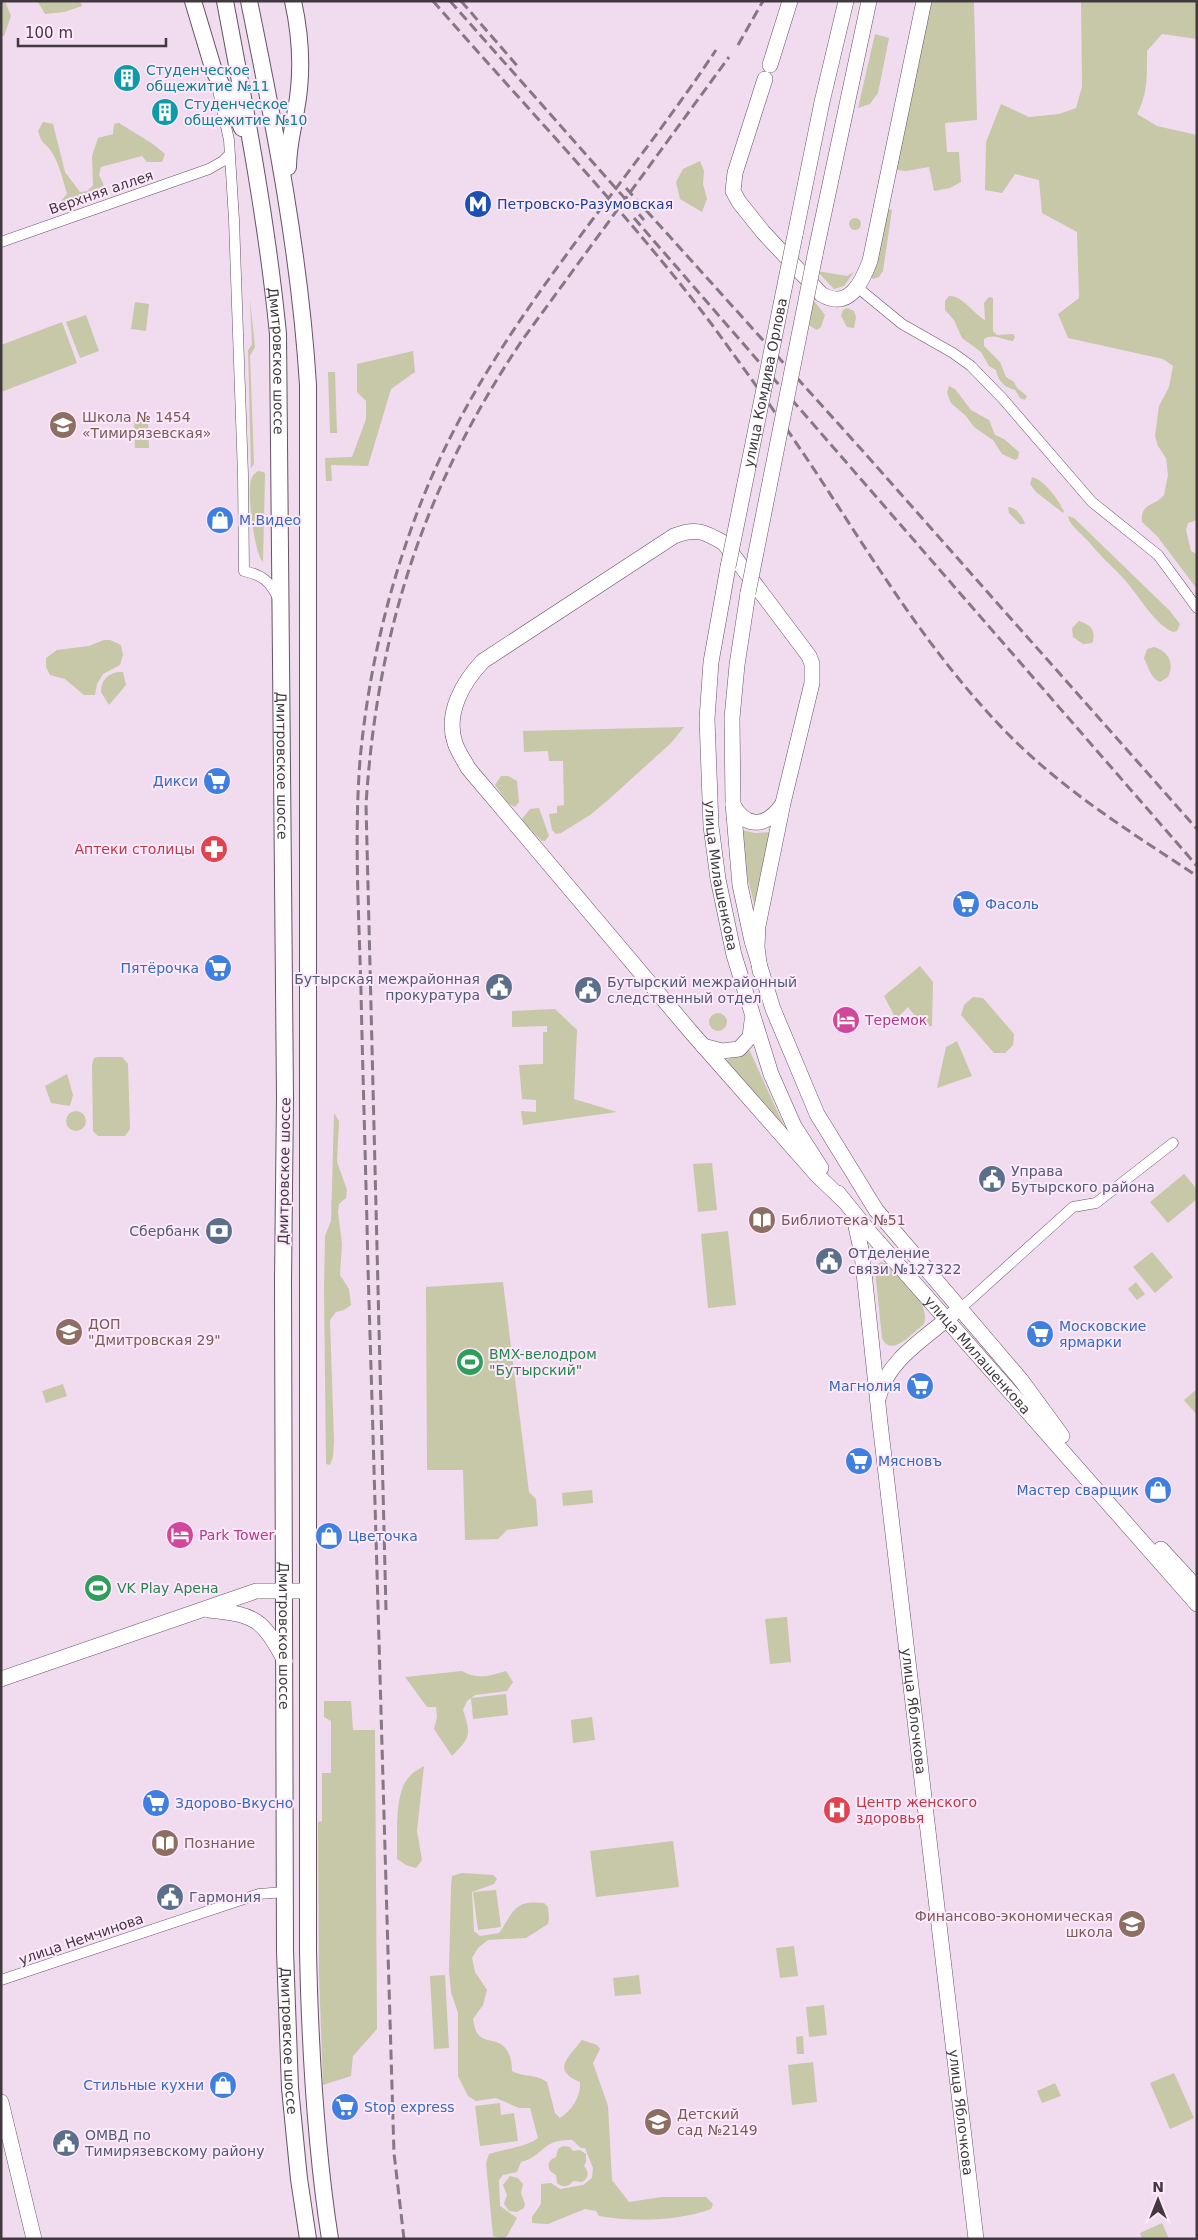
<svg xmlns="http://www.w3.org/2000/svg" width="1198" height="2240" font-family="'DejaVu Sans',sans-serif">
<style>
.green{fill:#c6c8a8}
.lines{fill:none;stroke-linecap:round;stroke-linejoin:round}
.street-casing{stroke:#665465;stroke-width:11}
.secondary-casing{stroke:#665465;stroke-width:16}
.primary-casing{stroke:#665465;stroke-width:18}
.street{stroke:#fff;stroke-width:10}
.secondary{stroke:#fff;stroke-width:15}
.primary{stroke:#fff;stroke-width:16}
.rail{stroke:#857783;stroke-width:3;stroke-dasharray:10 5;stroke-linecap:butt}
.secondary-bridge-casing{stroke:#665465;stroke-width:16;stroke-linecap:butt}
.secondary-bridge{stroke:#fff;stroke-width:15}
.labels{text-anchor:middle;dominant-baseline:central;stroke-width:4;stroke-linejoin:round;paint-order:stroke}
.culture-label{font-size:14px;fill:#0d838f;stroke:#fee8fc;text-anchor:start}
.street-label{font-size:14px;fill:#413840;stroke:#fee8fc}
.transit-label{font-size:14px;fill:#164399;stroke:#fee8fc;text-anchor:start}
.education-label{font-size:14px;fill:#785e54;stroke:#fee8fc;text-anchor:start}
.shop-label{font-size:14px;fill:#366cbe;stroke:#fee8fc;text-anchor:start}
.health-label{font-size:14px;fill:#be3a42;stroke:#fee8fc;text-anchor:end}
.service-label{font-size:14px;fill:#4e5e75;stroke:#fee8fc;text-anchor:start}
.hotel-label{font-size:14px;fill:#b23c85;stroke:#fee8fc;text-anchor:start}
.leisure-label{font-size:14px;fill:#27864d;stroke:#fee8fc;text-anchor:start}
</style>
<rect width="100%" height="100%" fill="#f1dbef"/>
<path class="green" d="M1 1H5L11 16 4 36H1Z
M80 1 82 6 64 12 45 14 38 2Z
M932 1H974L977 120 945 123 947 152H959L961 182 950 188 934 191 929 167 906 171 897 170 899 158 897 157Z
M1081 1H1197V39L1162 34 1147 51C1147 74 1148 94 1137 114L1157 126 1197 135V520L1188 523 1186 530 1191 551 1197 554V589L1157 536 1142 522C1140 502 1155 507 1164 495L1168 475 1166 458 1158 446 1155 436 1159 406 1169 387 1173 366 1163 359 1068 338 1058 314 1079 298 1077 232 1042 213 1039 180 1015 174 1002 193 985 190 986 142 1001 104 1029 117 1059 114 1076 108 1082 87Z
M875 34 889 38 878 93 870 104 858 108Z
M43 122 53 124 65 172 80 192 87 191 93 186 92 156 98 138 113 134 114 124 119 123 153 144 165 154 162 162H147L142 156 101 167 99 175 103 183 105 193 86 201 67 206 60 202 67 194C63 181 59 162 51 151 44 141 42 145 38 131Z
M700 161 704 171 703 184 707 199 702 212 680 199 676 182 683 169Z
M888 209 892 210 883 271 879 277 873 279 871 277Z
M849 224a6 6 0 1 1 12 0a6 6 0 1 1-12 0Z
M817 271 847 276 854 272 844 286 834 289Z
M949 296C962 295 973 313 985 320L984 303 989 297 993 298V331L997 335 1013 334 1015 337 1013 341C1002 340 995 333 984 339V346L1000 362 1006 377 1014 382 1017 388 1027 396 1025 400 1020 398 1015 390C1004 387 998 381 996 370L989 366 981 352 962 338 954 320 945 310V301Z
M250 299 255 347 250 356 254 464 251 468 248 350 252 345Z
M135 302 149 304 146 331 131 329Z
M815 302 825 315 821 327 817 330 810 326 807 321 811 303Z
M847 308 854 311 856 317 854 328 847 327 841 316 843 310Z
M86 315 99 351 80 358 66 322Z
M62 322 77 363 1 392V345Z
M413 351 415 372 391 389 368 466 331 465 332 481H326L325 458 352 457 366 419V401L357 392V364Z
M328 372H335L337 433H330Z
M949 386 955 389 971 410 989 420 995 435 1004 439 1019 452 1018 458 1015 460 1002 454 993 440 974 427 966 416 951 403 947 393Z
M134 421H148L149 448H135Z
M258 471 264 472 265 474 263 562C254 554 247 491 251 480 252 476 255 473 258 471Z
M1032 477C1046 481 1057 499 1064 511L1063 513 1036 492 1030 484Z
M1008 507C1016 507 1023 517 1025 524H1020L1009 513Z
M1068 516 1074 518 1169 610 1180 624 1177 631 1173 632C1154 624 1138 594 1124 579 1112 566 1100 556 1089 542 1083 535 1069 525 1068 516Z
M1079 621C1090 624 1097 631 1092 643L1083 644 1073 637 1072 628Z
M104 640H110L121 645 123 655 120 665 103 674 97 684 95 695H84L65 679 50 675 46 667V658L57 650 89 646Z
M1154 647C1168 651 1175 663 1168 677L1160 682C1151 679 1148 666 1144 658L1147 649Z
M118 672H123L126 685 109 705 101 692C101 681 107 674 118 672Z
M684 727 671 743 607 801 590 815 561 833 556 834 552 830 549 814 557 813V806L564 805 563 761H549L548 751 524 752 523 731Z
M501 776H508L517 781 519 802 515 807 509 804 495 785Z
M539 808 549 836 545 841H542L524 823 522 819 530 809Z
M742 830 755 833 772 832 756 911 746 872Z
M920 966 933 982 932 1026 924 1027 908 1007 896 1019 884 996Z
M973 997 983 998 1014 1034 1013 1045 1005 1053H994L961 1015 964 1005Z
M555 1009 577 1030 574 1099 617 1112 523 1125 521 1111 536 1112V1100L522 1099 519 1065 543 1064V1032H547V1026L512 1027V1011Z
M709 1022a9 9 0 1 1 18 0a9 9 0 1 1-18 0Z
M957 1041 972 1076 937 1088 946 1047Z
M748 1047 784 1126 726 1061Z
M98 1057H122L128 1064 130 1129 125 1136H98L93 1131 92 1065 94 1058Z
M67 1074 73 1095 70 1106 51 1103 45 1086Z
M66 1121a10 10 0 1 1 20 0a10 10 0 1 1-20 0Z
M334 1113 339 1121 337 1162 347 1190 346 1198 339 1204 338 1212 342 1244 340 1275 349 1289 351 1305 344 1310 336 1312 330 1320 334 1441 333 1457 330 1465 326 1464 324 1289 325 1236 331 1221Z
M712 1163 717 1210 698 1212 693 1164Z
M1184 1174 1197 1189V1199L1168 1223 1150 1202Z
M728 1231 736 1305 708 1308 701 1234Z
M1152 1252 1173 1277 1155 1293 1133 1267Z
M881 1262 887 1264C901 1279 931 1302 924 1324 913 1332 891 1359 882 1338L875 1270 876 1266Z
M503 1282 529 1492 536 1499 538 1526 507 1530 498 1539 465 1540 463 1470H427L426 1287Z
M1136 1282 1145 1294 1137 1300 1128 1289Z
M63 1384 67 1396 46 1403 42 1391Z
M1197 1389V1415L1184 1400Z
M592 1490 593 1503 563 1506 562 1493Z
M787 1617 791 1662 770 1664 765 1619Z
M462 1671C478 1680 489 1676 506 1671L513 1682 507 1691 475 1695 471 1698 506 1694 508 1715 473 1719 471 1698 467 1701 463 1710C471 1735 471 1737 452 1756L434 1729 437 1717 436 1707H427L405 1677Z
M324 1701H351L353 1730H375L377 2029 353 2056 351 2076 323 2085 319 1974 318 1822 322 1821V1773H331V1721L324 1717Z
M592 1717 595 1740 573 1743 571 1720Z
M424 1766 417 1831 422 1860 416 1868 406 1865 397 1859C398 1837 393 1790 411 1775 414 1771 420 1769 424 1766Z
M673 1841 679 1887 596 1897 590 1851Z
M462 1873 493 1875 497 1879 494 1884 472 1892 474 1931 480 1936 499 1933C515 1910 514 1900 544 1903L548 1907 549 1918 548 1924 526 1938 488 1940 478 1948 472 1958 475 1972 487 1990 483 2005 473 2019C474 2023 475 2031 478 2034 482 2040 490 2040 496 2042 509 2046 512 2060 512 2071 525 2078 534 2073 547 2082L555 2113 560 2118C572 2110 581 2097 580 2082 551 2070 568 2058 582 2040L597 2045 600 2049 593 2063 608 2106 612 2180 629 2202 662 2197H706L713 2204 711 2209C680 2221 632 2222 599 2216L596 2211 585 2209 548 2224 532 2223V2217L541 2204V2184L551 2183 560 2189 583 2185 592 2178 593 2168 585 2148H581L572 2140C541 2139 546 2155 521 2162L517 2172 503 2175 499 2180 500 2206 517 2218 507 2236 502 2239 493 2236 486 2163 489 2154C504 2149 527 2147 538 2138L530 2108H519L496 2098 476 2101 468 2096 458 2076V2013L451 1992 449 1970 451 1886 452 1876Z
M496 1890 501 1927 478 1930 473 1892Z
M794 1946 798 1976 780 1978 776 1948Z
M445 1975 449 2048 434 2049 430 1976Z
M639 1975 641 1994 615 1996 613 1978Z
M824 2005 827 2035 809 2037 806 2007Z
M803 2036 804 2054H797L796 2037Z
M813 2062 817 2102 792 2105 788 2065Z
M1174 2073 1194 2118 1170 2129 1150 2083Z
M1055 2083 1061 2096 1042 2103 1037 2091Z
M500 2103 501 2115 514 2113 518 2141 480 2146 475 2106Z
M563 2146 570 2147 573 2151 580 2150 586 2154V2162L584 2166C589 2172 589 2178 582 2182L573 2181C569 2187 563 2188 557 2183L556 2175 550 2171C547 2164 549 2160 556 2157L558 2149Z
M510 2176 518 2178 523 2184 521 2193 525 2204 524 2208 517 2212 509 2211 504 2204 507 2195 503 2185Z
M1162 2223 1169 2239H1142L1140 2233Z"/>
<g class="lines">
<g class="street-casing">
<path id="street" d="M217 86 229 140 234 220 243 475 244 571C262 575 270 581 278 598
M1 242 209 169 223 161 230 154
M857 287 902 324 953 353 971 366 1003 399 1092 502 1158 555 1197 608
M960 1309 1073 1207 1096 1203 1173 1143
M1 1980 259 1894 285 1892"/>
</g>
<g class="secondary-casing">
<g id="secondary">
<path d="M770 65 790 1"/>
<path d="M765 79 735 173 733 191 739 202 763 232 821 294C849 311 862 282 870 261L924 1"/>
<path d="M795 235 822 102 846 1"/>
<path d="M815 255 869 1"/>
<path id="s1" d="M728 567 711 662 707 719 711 826 718 879 734 955 771 1074 794 1126 821 1168"/>
<path d="M748 593 737 665 732 718 733 803 740 885 752 941 773 1009 817 1114 876 1210 1021 1380 1062 1436"/>
<path d="M733 805C747 830 767 826 782 805"/>
<path d="M760 971 757 947 758 926 783 803 812 683V664L809 656 724 543C705 532 696 527 674 536L483 661C463 682 445 713 455 743 458 752 464 760 468 768L691 1032 817 1175 843 1200"/>
<path d="M703 1046 722 1051 739 1049 750 1037 752 1021"/>
<path id="s2" d="M838 1193 872 1235 1197 1604"/>
<path id="s3" d="M854 1217 862 1254 880 1423 976 2239"/>
<path d="M879 1396C887 1360 927 1337 953 1314"/>
<path d="M1161 1549 1197 1588"/>
<path d="M209 1610C257 1615 262 1619 285 1661"/>
<path d="M1 1679 256 1591H306"/>
<path d="M1 2102 34 2239"/>
</g>
</g>
<g class="primary-casing">
<g id="primary">
<path d="M193 1 214 71 231 102 242 128"/>
<path id="s4" d="M225 1C246 112 267 222 278 334L285 1097 283 1281 285 1951 290 2088 299 2179 308 2239"/>
<path d="M249 1C275 128 300 256 308 385V1951C310 2048 315 2143 330 2239"/>
<path d="M288 167C288 147 293 129 296 110 303 73 301 37 293 1"/>
</g>
</g>
<use href="#street" class="street"/>
<use href="#secondary" class="secondary"/>
<use href="#primary" class="primary"/>
<path class="rail" d="M433 1C527 109 627 212 713 326 750 377 787 428 821 480 879 569 934 659 1009 735 1064 791 1132 833 1197 876
M450 1 644 220
M461 1 520 69
M738 45 763 1
M626 188 861 449 1197 829
M634 218 1197 866
M386 1610 366 805C377 630 425 484 523 339L729 57
M404 2239 394 2153C385 1858 377 1563 368 1268 366 1176 363 1084 361 992 359 915 354 837 360 760 368 675 387 592 417 513 482 339 615 202 716 50"/>
<g class="secondary-bridge-casing">
<g id="secondary-bridge">
<path id="s5" d="M728 567 795 235"/>
<path d="M748 593 815 255"/>
</g>
</g>
<use href="#secondary-bridge" class="secondary-bridge"/>
</g>
<defs>
<g id="building-disc" transform="scale(1.4375)"><circle r="9.5" fill="#0f9aa8" stroke="#fee8fc"/><path d="M-4-6H4V6H1V3H-1V6H-4ZM-2.5-4.3h1.7v1.8h-1.7ZM.8-4.3h1.7v1.8H.8ZM-2.5-1h1.7V.8h-1.7ZM.8-1h1.7V.8H.8Z" fill="#fff"/></g>
<g id="metro-disc" transform="scale(1.4375)"><circle r="9.5" fill="#1a4fb4" stroke="#fee8fc"/><path d="M-5.5 5V-5H-3L0 0L3-5H5.5V5H3V-.5L0 4L-3-.5V5Z" fill="#fff"/></g>
<g id="school-disc" transform="scale(1.4375)"><circle r="9.5" fill="#8d6e63" stroke="#fee8fc"/><path d="M0-5L7-2L0 1L-7-2ZM-4 1L0 2.5L4 1V4Q0 6-4 4Z" fill="#fff"/></g>
<g id="shop-disc" transform="scale(1.4375)"><circle r="9.5" fill="#3f7fe0" stroke="#fee8fc"/><path d="M-5-2.5h2.3a2.7 3.5 0 0 1 5.4 0H5L5.5 6h-11ZM-1.5-2.5h3a1.5 2.3 0 0 0-3 0Z" fill="#fff"/></g>
<g id="supermarket-disc" transform="scale(1.4375)"><circle r="9.5" fill="#3f7fe0" stroke="#fee8fc"/><path d="M-6-5.5h2.5l.6 2H6L4.5 2H-2.5L-4.4-4H-6ZM-1.5 3.2a1.3 1.3 0 1 0 .1 0ZM3 3.2a1.3 1.3 0 1 0 .1 0Z" fill="#fff"/></g>
<g id="pharmacy-disc" transform="scale(1.4375)"><circle r="9.5" fill="#e0444e" stroke="#fee8fc"/><path d="M-2-6h4v4h4v4h-4v4h-4v-4h-4v-4h4Z" fill="#fff"/></g>
<g id="civic-disc" transform="scale(1.4375)"><circle r="9.5" fill="#5c6f8a" stroke="#fee8fc"/><path d="M-.6-6.5H3V-4.5H.6V-3L4-1V1h2V6H-6V1h2V-1L-.6-3ZM-1.2 2.5V6h2.4V2.5Z" fill="#fff"/></g>
<g id="hotel-disc" transform="scale(1.4375)"><circle r="9.5" fill="#d1479c" stroke="#fee8fc"/><path d="M-6-4.5h1.5V1H6V5H4.5V3h-9V5H-6ZM-4 0a1.8 1.8 0 1 1 3.6 0ZM.5 0V-2.5h3Q6-2.5 6 0Z" fill="#fff"/></g>
<g id="library-disc" transform="scale(1.4375)"><circle r="9.5" fill="#8d6e63" stroke="#fee8fc"/><path d="M-6-4Q-3-5.5-.7-3.5V5Q-3 3-6 4ZM6-4Q3-5.5 .7-3.5V5Q3 3 6 4Z" fill="#fff"/></g>
<g id="bank-disc" transform="scale(1.4375)"><circle r="9.5" fill="#5c6f8a" stroke="#fee8fc"/><path d="M-6-4H6V4H-6ZM0-2.3a2.3 2.3 0 1 0 0 4.6a2.3 2.3 0 1 0 0-4.6Z" fill="#fff"/></g>
<g id="stadium-disc" transform="scale(1.4375)"><circle r="9.5" fill="#2e9e5b" stroke="#fee8fc"/><path d="M0-5a6.5 5 0 1 0 0 10a6.5 5 0 1 0 0-10ZM-3.5-1.8h7v3.6h-7Z" fill="#fff"/></g>
<g id="hospital-disc" transform="scale(1.4375)"><circle r="9.5" fill="#e0444e" stroke="#fee8fc"/><path d="M-5-5h3v3.5h4V-5h3V5h-3V1.5h-4V5h-3Z" fill="#fff"/></g>
</defs>
<g fill-rule="evenodd">
<use href="#building-disc" x="127" y="78"/>
<use href="#building-disc" x="165" y="112"/>
<use href="#metro-disc" x="478" y="204"/>
<use href="#school-disc" x="63" y="425"/>
<use href="#shop-disc" x="220" y="520"/>
<use href="#supermarket-disc" x="217" y="781"/>
<use href="#pharmacy-disc" x="214" y="849"/>
<use href="#supermarket-disc" x="966" y="904"/>
<use href="#supermarket-disc" x="218" y="968"/>
<use href="#civic-disc" x="499" y="987"/>
<use href="#civic-disc" x="588" y="990"/>
<use href="#hotel-disc" x="846" y="1020"/>
<use href="#civic-disc" x="992" y="1179"/>
<use href="#library-disc" x="762" y="1220"/>
<use href="#bank-disc" x="219" y="1231"/>
<use href="#civic-disc" x="829" y="1261"/>
<use href="#school-disc" x="69" y="1332"/>
<use href="#supermarket-disc" x="1040" y="1334"/>
<use href="#stadium-disc" x="470" y="1362"/>
<use href="#supermarket-disc" x="920" y="1386"/>
<use href="#supermarket-disc" x="859" y="1461"/>
<use href="#shop-disc" x="1158" y="1490"/>
<use href="#hotel-disc" x="180" y="1535"/>
<use href="#shop-disc" x="329" y="1536"/>
<use href="#stadium-disc" x="98" y="1588"/>
<use href="#supermarket-disc" x="156" y="1803"/>
<use href="#hospital-disc" x="837" y="1810"/>
<use href="#library-disc" x="165" y="1843"/>
<use href="#civic-disc" x="170" y="1897"/>
<use href="#school-disc" x="1132" y="1924"/>
<use href="#shop-disc" x="223" y="2085"/>
<use href="#supermarket-disc" x="345" y="2107"/>
<use href="#school-disc" x="658" y="2122"/>
<use href="#civic-disc" x="66" y="2143"/>
</g>
<g class="labels">
<g class="culture-label">
<text x="146" y="70">Студенческое<tspan x="146" dy="16">общежитие №11</tspan></text>
<text x="184" y="104">Студенческое<tspan x="184" dy="16">общежитие №10</tspan></text>
</g>
<g class="street-label">
<text transform="translate(101 192) rotate(-19)">Верхняя аллея</text>
<text stroke="none"><textPath href="#s4" startOffset="364">Дмитровское шоссе</textPath></text>
<text stroke="none"><textPath href="#s5" startOffset="188">улица Комдива Орлова</textPath></text>
<text stroke="none"><textPath href="#s4" startOffset="769">Дмитровское шоссе</textPath></text>
<text stroke="none"><textPath href="#s1" startOffset="311">улица Милашенкова</textPath></text>
<text transform="translate(284 1171) rotate(-89)">Дмитровское шоссе</text>
<text stroke="none"><textPath href="#s2" startOffset="214">улица Милашенкова</textPath></text>
<text stroke="none"><textPath href="#s4" startOffset="1639">Дмитровское шоссе</textPath></text>
<text stroke="none"><textPath href="#s3" startOffset="498">улица Яблочкова</textPath></text>
<text transform="translate(81 1939) rotate(-19)">улица Немчинова</text>
<text stroke="none"><textPath href="#s4" startOffset="2044">Дмитровское шоссе</textPath></text>
<text stroke="none"><textPath href="#s3" startOffset="902">улица Яблочкова</textPath></text>
</g>
<g class="transit-label">
<text x="497" y="204">Петровско-Разумовская</text>
</g>
<g class="education-label">
<text x="82" y="417">Школа № 1454<tspan x="82" dy="16">«Тимирязевская»</tspan></text>
<text x="781" y="1220">Библиотека №51</text>
<text x="88" y="1324">ДОП<tspan x="88" dy="16">"Дмитровская 29"</tspan></text>
<text x="184" y="1843">Познание</text>
<text x="1113" y="1916" text-anchor="end">Финансово-экономическая<tspan x="1113" dy="16">школа</tspan></text>
<text x="677" y="2114">Детский<tspan x="677" dy="16">сад №2149</tspan></text>
</g>
<g class="shop-label">
<text x="239" y="520">М.Видео</text>
<text x="198" y="781" text-anchor="end">Дикси</text>
<text x="985" y="904">Фасоль</text>
<text x="199" y="968" text-anchor="end">Пятёрочка</text>
<text x="1059" y="1326">Московские<tspan x="1059" dy="16">ярмарки</tspan></text>
<text x="901" y="1386" text-anchor="end">Магнолия</text>
<text x="878" y="1461">Мясновъ</text>
<text x="1139" y="1490" text-anchor="end">Мастер сварщик</text>
<text x="348" y="1536">Цветочка</text>
<text x="175" y="1803">Здорово-Вкусно</text>
<text x="204" y="2085" text-anchor="end">Стильные кухни</text>
<text x="364" y="2107">Stop express</text>
</g>
<g class="health-label">
<text x="195" y="849">Аптеки столицы</text>
<text x="856" y="1802" text-anchor="start">Центр женского<tspan x="856" dy="16">здоровья</tspan></text>
</g>
<g class="service-label">
<text x="480" y="979" text-anchor="end">Бутырская межрайонная<tspan x="480" dy="16">прокуратура</tspan></text>
<text x="607" y="982">Бутырский межрайонный<tspan x="607" dy="16">следственный отдел</tspan></text>
<text x="1011" y="1171">Управа<tspan x="1011" dy="16">Бутырского района</tspan></text>
<text x="200" y="1231" text-anchor="end">Сбербанк</text>
<text x="848" y="1253">Отделение<tspan x="848" dy="16">связи №127322</tspan></text>
<text x="189" y="1897">Гармония</text>
<text x="85" y="2135">ОМВД по<tspan x="85" dy="16">Тимирязевскому району</tspan></text>
</g>
<g class="hotel-label">
<text x="865" y="1020">Теремок</text>
<text x="199" y="1535">Park Tower</text>
</g>
<g class="leisure-label">
<text x="489" y="1354">BMX-велодром<tspan x="489" dy="16">"Бутырский"</tspan></text>
<text x="117" y="1588">VK Play Арена</text>
</g>
</g>
<rect width="1198" height="2240" fill="none" stroke="#413840" stroke-width="5"/>
<g transform="translate(1158 2200)" stroke="#fee8fc" stroke-width="4" paint-order="stroke">
<path d="M0-4L9 19L0 12L-9 19Z" fill="#413840"/>
<text y="-8" font-size="14" font-weight="bold" text-anchor="middle" fill="#413840">N</text>
</g>
<path d="M18 38v8h148v-8" fill="none" stroke="#413840" stroke-width="2.5"/>
<text x="25" y="38" font-size="15" fill="#413840" stroke="#fee8fc" stroke-width="4" paint-order="stroke">100 m</text>
</svg>
